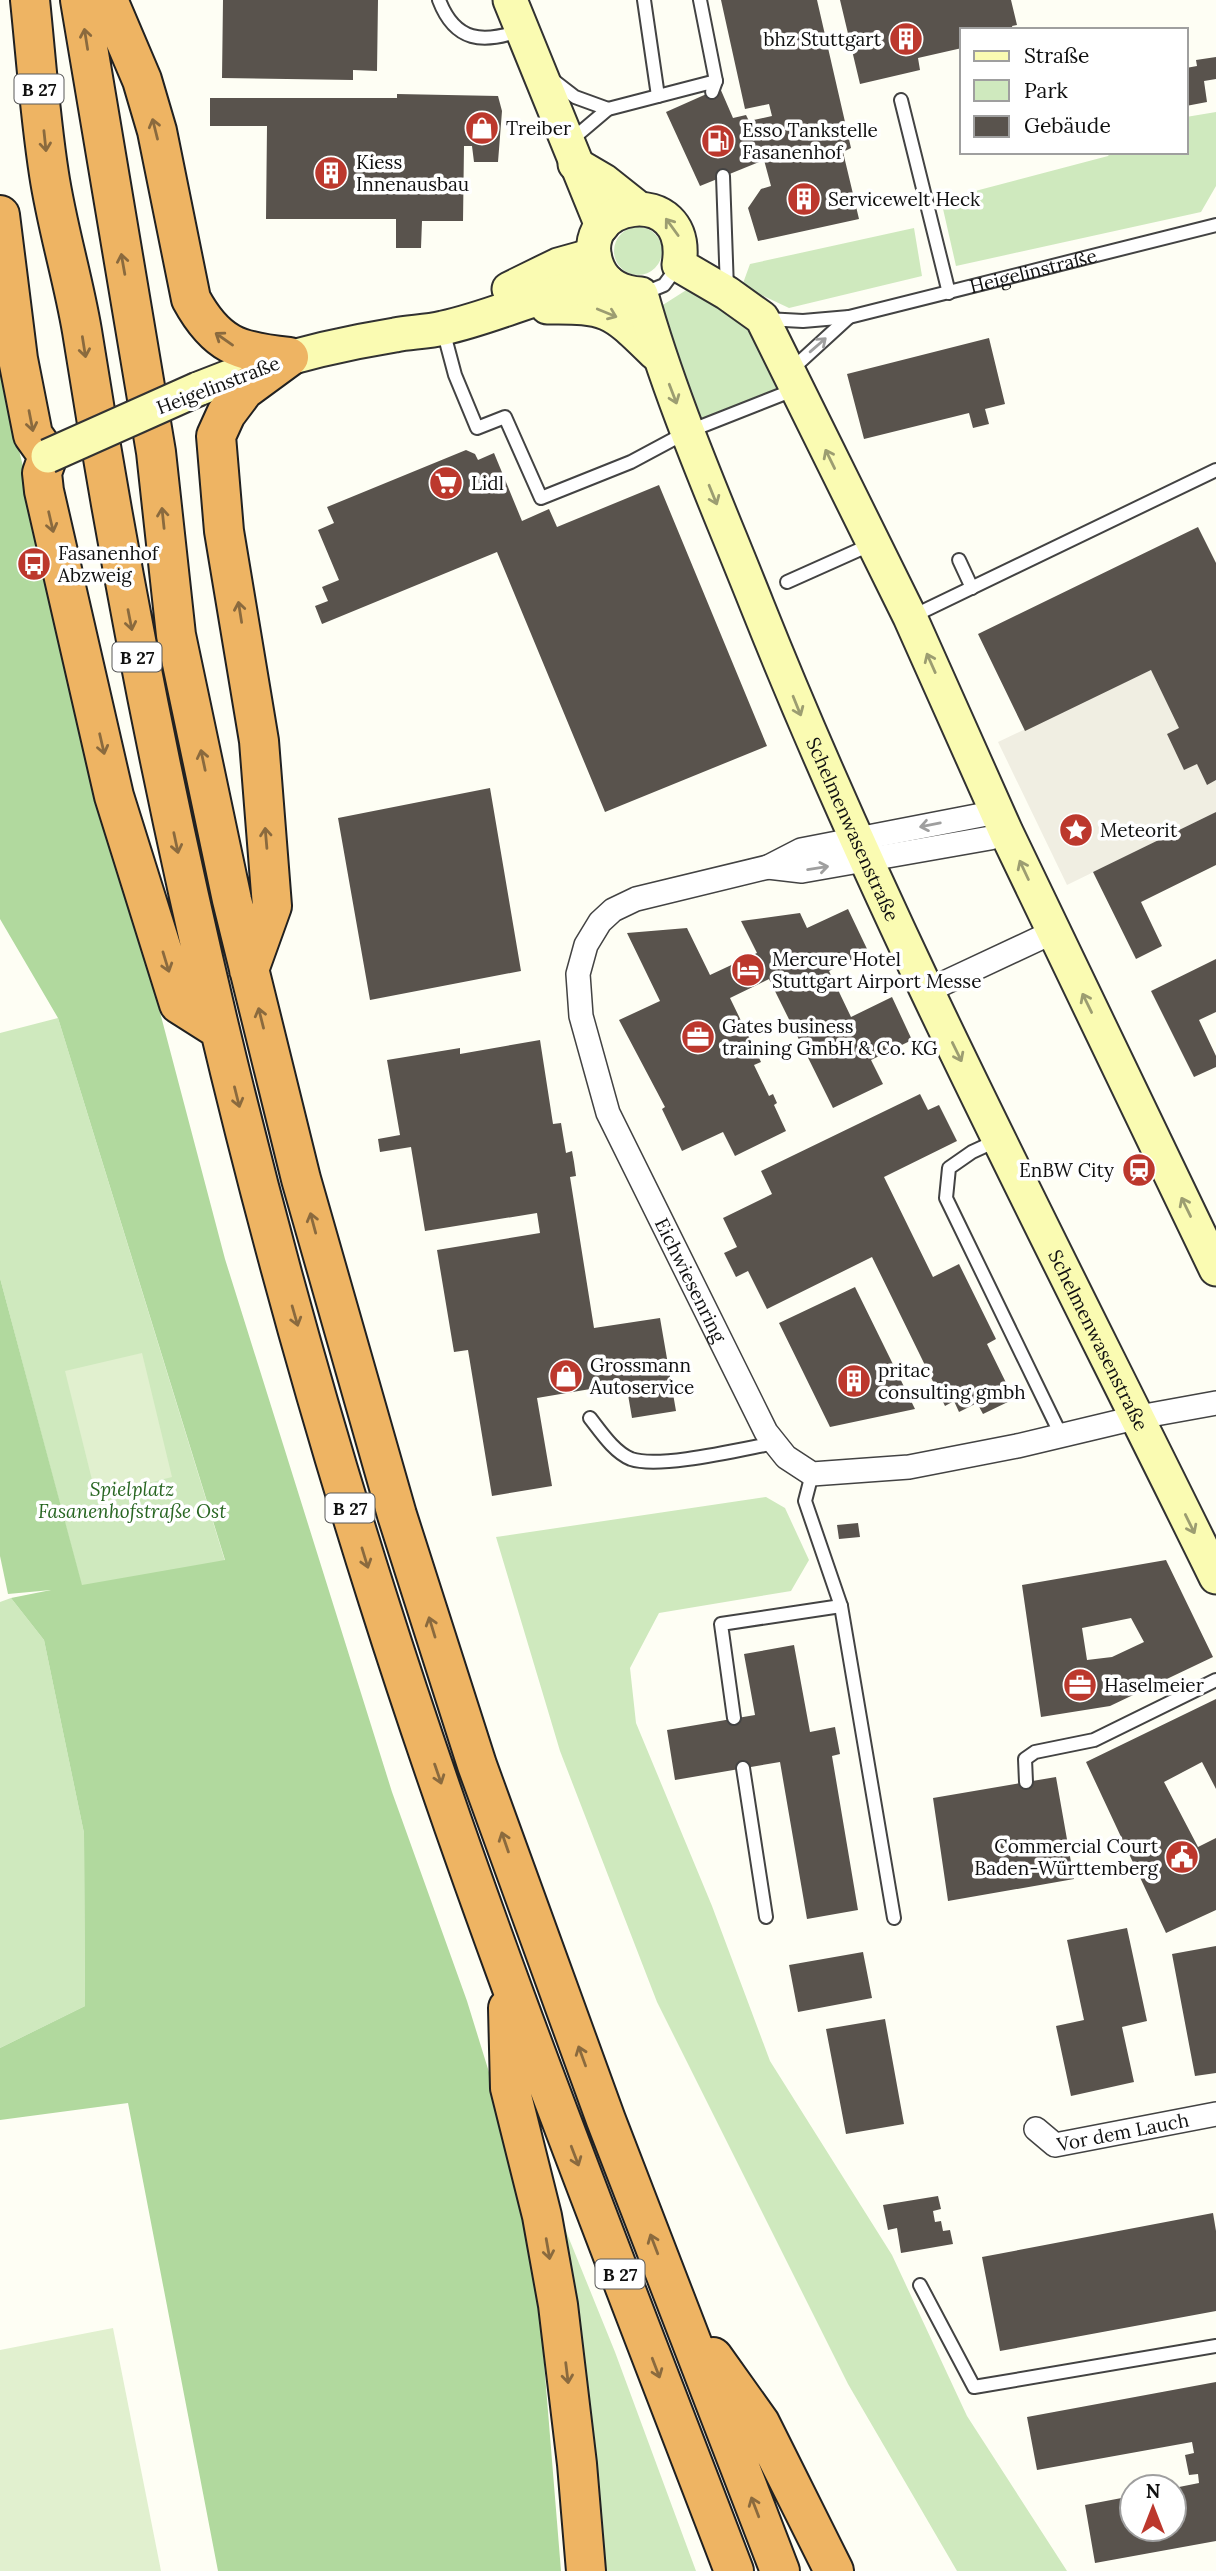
<svg xmlns="http://www.w3.org/2000/svg" width="1216" height="2571" font-family="Lora,serif">
<style>
.green{fill:#cfe9be}
.forest{fill:#b1d99e}
.pitch{fill:#e1f0cf}
.plaza{fill:#f0eee2}
.building{fill:#59534d;fill-rule:evenodd}
.lines{fill:none;stroke-linecap:round;stroke-linejoin:round}
.lane-casing{stroke:#434343;stroke-width:16}
.street-casing{stroke:#434343;stroke-width:26}
.secondary-casing{stroke:#323232;stroke-width:37}
.highway-casing{stroke:#212121;stroke-width:42}
.lane{stroke:#fff;stroke-width:12}
.street{stroke:#fff;stroke-width:23}
.secondary{stroke:#fafbb2;stroke-width:33}
.highway{stroke:#eeb463;stroke-width:38}
.secondary-bridge-casing{stroke:#323232;stroke-width:37;stroke-linecap:butt}
.secondary-bridge{stroke:#fafbb2;stroke-width:33}
.oneway{stroke:#8a6a3e}
.oneway2{stroke:#9c9d71}
.oneway3{stroke:#9f9f9f}
.labels{text-anchor:middle;dominant-baseline:central;stroke-width:7;stroke-linejoin:round;paint-order:stroke}
.shield{fill:#fff;stroke:#585858;stroke-width:2}
.shield-label{font-size:18px;font-weight:bold;fill:#101010}
.poi-label{font-size:19px;fill:#101010;stroke:#fff;text-anchor:start}
.street-label{font-size:19px;fill:#101010;stroke:#fff}
.park-label{font-size:19px;font-style:italic;fill:#286622;stroke:#fff}
</style>
<rect width="100%" height="100%" fill="#fefef4"/>
<path class="green" d="M1216 112V186L1201 212 956 266 941 200 1108 156 1111 152H1186V117Z
M614 251a24 24 0 1 1 48 0a24 24 0 1 1-48 0Z
M914 228 922 276 789 308 742 286 750 264Z
M691 287 742 317 782 387 695 422 655 310Z
M58 1018 225 1561 82 1587 0 1278V1033Z
M766 1497 785 1508 809 1560 791 1591 659 1613 630 1668 636 1723 712 1906 770 2061 892 2255 967 2416 1067 2571H957L848 2384 657 2002 560 1751 496 1537Z
M11 1598 44 1640 84 1833 85 2006 0 2048V1602Z
M555 2204 615 2352 696 2571H598Z"/>
<path class="forest" d="M0 373 122 868 225 1259 392 1792 467 2001 505 2124 536 2264 561 2571H218L128 2103 0 2120V2048L85 2006 84 1833 44 1640 11 1598 51 1590 8 1594 0 1556V1278L82 1585 225 1560 58 1018 0 919Z"/>
<path class="pitch" d="M142 1353 172 1477 96 1496 65 1371Z
M113 2328 161 2571H0V2350Z"/>
<path class="plaza" d="M1151 670 1207 784 1216 780V812L1067 885 998 742Z"/>
<path class="building" d="M223 0H378L377 71 353 70V80L222 78Z
M721 0H817L851 148 843 152 859 219 758 241 748 208 761 189 771 186 764 160 700 186 666 112 720 88 733 118 746 115 749 121 772 116 769 104 745 109Z
M840 0H1011L1017 25 1012 26 1013 30H962V48L918 58 920 70 860 84Z
M1216 57V79L1204 81 1207 102 1186 106V68L1197 66 1196 60Z
M397 94 498 96 502 111 498 162H474L472 146H464L463 221H422L421 248H396V219H266L267 126H210V98H397Z
M989 338 1005 404 985 409 989 424 973 428 969 413 864 439 847 374Z
M466 450 475 454 478 460 494 453 522 521 549 509 557 527 659 485 767 746 605 812 497 552 322 624 315 606 328 601 322 587 339 580 318 530 334 523 327 507Z
M1198 527 1216 563V780L1207 785 1197 764 1184 770 1167 734 1179 728 1151 670 1025 731 978 634Z
M490 788 521 971 370 1000 338 818Z
M1216 812V865L1141 902 1162 946 1136 959 1093 872Z
M848 909 868 951 829 971 851 1017 892 997 912 1040 871 1060 883 1084 833 1108 769 979 730 998 761 1062 754 1065 769 1096 773 1094 777 1103 774 1105 786 1131 735 1156 723 1132 682 1151 662 1109 665 1107 619 1020 660 1001 627 933 687 928 710 975 757 953 741 921 800 913 807 928Z
M1216 959V1012L1199 1020 1216 1056V1067L1194 1077 1151 991Z
M540 1040 553 1124 561 1123 566 1153 572 1151 574 1162 576 1176 570 1177 594 1328 660 1318 676 1411 632 1418 626 1383 537 1398 552 1486 492 1496 468 1350 454 1352 437 1250 540 1233 537 1213 425 1231 411 1147 380 1152 378 1139 400 1135 387 1060 460 1048V1054Z
M920 1094 928 1110 939 1105 957 1141 884 1177 933 1277 959 1264 996 1339 987 1344 1014 1399 983 1414 977 1403 959 1412 954 1401 945 1406 872 1257 767 1309 748 1271 736 1277 724 1253 737 1247 723 1218 772 1194 761 1171Z
M855 1287 915 1409 830 1427 779 1323Z
M858 1523 860 1537 839 1539 837 1525Z
M1166 1560 1213 1657 1110 1706 1041 1717 1022 1585ZM1131 1618 1144 1642 1112 1657 1087 1660 1082 1628Z
M794 1645 810 1732 835 1727 840 1754 832 1756 858 1910 807 1919 780 1762 675 1780 667 1730 755 1715 744 1654Z
M1216 1699V1789L1202 1762 1164 1782 1198 1847 1216 1838V1910L1166 1933 1086 1762Z
M1056 1777 1074 1879 948 1901 933 1798Z
M1127 1928 1147 2021 1122 2027 1134 2082 1071 2096 1056 2026 1084 2020 1067 1940Z
M1216 1946V2073L1195 2076 1172 1954Z
M863 1952 872 1998 798 2012 789 1965Z
M885 2019 904 2124 846 2134 826 2029Z
M938 2196 941 2209 933 2211 935 2222 941 2221 943 2231 950 2230 953 2244 901 2253 897 2228 888 2230 883 2205Z
M1213 2213 1216 2231V2311L1000 2351 982 2257Z
M1216 2382V2541L1095 2563 1085 2505 1132 2496V2529H1174V2488L1199 2483 1198 2474 1189 2475 1185 2455 1194 2453 1192 2442 1037 2470 1027 2417Z"/>
<g class="lines">
<g class="lane-casing">
<g id="lane">
<path d="M439 0C455 42 483 44 521 30"/>
<path d="M644 0 658 96"/>
<path d="M700 0 716 81"/>
<path d="M553 80 575 97 608 109"/>
<path d="M901 100 949 293"/>
<path d="M569 142 608 109 716 81 712 92"/>
<path d="M723 176 727 289"/>
<path d="M642 294 664 285 678 266"/>
<path id="s1" d="M766 319 803 321 849 317 1216 225"/>
<path d="M443 330 455 375 477 428 505 417 541 498 631 462 687 432 796 389"/>
<path d="M791 370 849 317"/>
<path d="M959 560 972 588"/>
<path d="M787 582 872 544"/>
<path d="M911 617 1216 470"/>
<path d="M998 1140 972 1152 949 1168 946 1198 1061 1435"/>
<path d="M590 1418C601 1432 614 1452 631 1459 660 1469 742 1449 775 1443"/>
<path d="M812 1474 805 1501 841 1606 894 1918"/>
<path d="M734 1718 721 1624 841 1606"/>
<path d="M743 1768 766 1917"/>
<path d="M1026 1782 1025 1759 1035 1752 1094 1740 1216 1680"/>
<path d="M920 2285 974 2387 1216 2346"/>
</g>
</g>
<g class="street-casing">
<g id="street">
<path id="s2" d="M997 812 801 850 768 867 636 899 613 910 600 922 586 945 578 974 581 1016 608 1113 766 1432 786 1457 812 1474 909 1467 1017 1446 1139 1417 1216 1403"/>
<path d="M768 867 802 871 990 838 1006 832"/>
<path d="M927 991 1053 932"/>
<path id="s3" d="M1036 2129 1055 2145 1216 2114"/>
</g>
</g>
<g class="secondary-casing">
<g id="secondary">
<path d="M510 0 602 226"/>
<path d="M575 164 604 181 638 208"/>
<path d="M509 289 558 265 594 255"/>
<path d="M547 307C609 306 612 311 655 353"/>
<path d="M198 389C261 363 327 346 395 335 410 332 427 332 443 328 499 316 550 288 608 282"/>
<path id="s4" d="M1216 1269 1006 832 910 617 762 318 727 293 679 265C693 180 569 201 598 268 606 286 623 293 641 294 671 401 716 502 757 605 890 938 1058 1255 1216 1577"/>
</g>
</g>
<g class="highway-casing">
<path id="highway" d="M30 0C36 58 40 116 49 174 57 227 73 278 82 331 150 761 246 1185 378 1599 482 1928 611 2249 734 2571
M80 0 156 452 176 635 232 900 301 1179 397 1515 477 1765 606 2120 780 2571
M108 0 142 80 157 131 191 299C216 345 238 352 289 357
M0 215 18 359 33 435 48 456 42 473 44 491 114 796 179 1004 220 1030
M249 970 272 906 259 741 224 531 216 436 226 414 244 390 289 357
M508 2008 510 2088 542 2216 558 2305 577 2464 586 2571
M713 2357 760 2423 834 2571"/>
</g>
<use href="#lane" class="lane"/>
<use href="#street" class="street"/>
<use href="#secondary" class="secondary"/>
<use href="#highway" class="highway"/>
<g class="secondary-bridge-casing">
<path id="secondary-bridge" d="M48 456 198 389"/>
</g>
<use href="#secondary-bridge" class="secondary-bridge"/>
</g>
<defs><path id="oneway-shaft" d="M-6 0H5M1.5-3L5.5 0L1.5 3" fill="none" stroke-width="1.6" stroke-linecap="round" stroke-linejoin="round" transform="scale(1.75)"/></defs>
<g class="oneway">
<use href="#oneway-shaft" transform="translate(86 39) rotate(-99)"/>
<use href="#oneway-shaft" transform="translate(155 129) rotate(-104)"/>
<use href="#oneway-shaft" transform="translate(45 141) rotate(84)"/>
<use href="#oneway-shaft" transform="translate(123 264) rotate(-100)"/>
<use href="#oneway-shaft" transform="translate(224 339) rotate(-145)"/>
<use href="#oneway-shaft" transform="translate(84 347) rotate(81)"/>
<use href="#oneway-shaft" transform="translate(31 421) rotate(79)"/>
<use href="#oneway-shaft" transform="translate(163 518) rotate(-96)"/>
<use href="#oneway-shaft" transform="translate(51 522) rotate(77)"/>
<use href="#oneway-shaft" transform="translate(240 612) rotate(-99)"/>
<use href="#oneway-shaft" transform="translate(130 620) rotate(79)"/>
<use href="#oneway-shaft" transform="translate(102 744) rotate(77)"/>
<use href="#oneway-shaft" transform="translate(203 760) rotate(-102)"/>
<use href="#oneway-shaft" transform="translate(266 838) rotate(-95)"/>
<use href="#oneway-shaft" transform="translate(176 843) rotate(78)"/>
<use href="#oneway-shaft" transform="translate(166 962) rotate(73)"/>
<use href="#oneway-shaft" transform="translate(261 1018) rotate(-104)"/>
<use href="#oneway-shaft" transform="translate(237 1097) rotate(76)"/>
<use href="#oneway-shaft" transform="translate(313 1223) rotate(-105)"/>
<use href="#oneway-shaft" transform="translate(295 1316) rotate(74)"/>
<use href="#oneway-shaft" transform="translate(365 1558) rotate(73)"/>
<use href="#oneway-shaft" transform="translate(432 1627) rotate(-107)"/>
<use href="#oneway-shaft" transform="translate(438 1774) rotate(71)"/>
<use href="#oneway-shaft" transform="translate(505 1842) rotate(-109)"/>
<use href="#oneway-shaft" transform="translate(582 2056) rotate(-110)"/>
<use href="#oneway-shaft" transform="translate(575 2156) rotate(69)"/>
<use href="#oneway-shaft" transform="translate(654 2244) rotate(-111)"/>
<use href="#oneway-shaft" transform="translate(548 2249) rotate(80)"/>
<use href="#oneway-shaft" transform="translate(656 2368) rotate(69)"/>
<use href="#oneway-shaft" transform="translate(567 2373) rotate(83)"/>
<use href="#oneway-shaft" transform="translate(755 2507) rotate(-111)"/>
</g>
<g class="oneway2">
<use href="#oneway-shaft" transform="translate(672 227) rotate(-126)"/>
<use href="#oneway-shaft" transform="translate(607 313) rotate(22)"/>
<use href="#oneway-shaft" transform="translate(673 394) rotate(69)"/>
<use href="#oneway-shaft" transform="translate(830 459) rotate(-116)"/>
<use href="#oneway-shaft" transform="translate(713 495) rotate(68)"/>
<use href="#oneway-shaft" transform="translate(931 663) rotate(-114)"/>
<use href="#oneway-shaft" transform="translate(797 706) rotate(68)"/>
<use href="#oneway-shaft" transform="translate(1024 870) rotate(-115)"/>
<use href="#oneway-shaft" transform="translate(1087 1003) rotate(-116)"/>
<use href="#oneway-shaft" transform="translate(957 1052) rotate(64)"/>
<use href="#oneway-shaft" transform="translate(1186 1207) rotate(-116)"/>
<use href="#oneway-shaft" transform="translate(1190 1524) rotate(64)"/>
</g>
<g class="oneway3">
<use href="#oneway-shaft" transform="translate(818 345) rotate(-41)"/>
<use href="#oneway-shaft" transform="translate(930 825) rotate(169)"/>
<use href="#oneway-shaft" transform="translate(818 868) rotate(-9)"/>
</g>
<defs>
<g id="building-disc" transform="scale(1.75)"><circle r="9.5" fill="#bc382d" stroke="#fff"/><path d="M-4-6H4V6H1V3H-1V6H-4ZM-2.5-4.3h1.7v1.8h-1.7ZM.8-4.3h1.7v1.8H.8ZM-2.5-1h1.7V.8h-1.7ZM.8-1h1.7V.8H.8Z" fill="#fff"/></g>
<g id="shop-disc" transform="scale(1.75)"><circle r="9.5" fill="#bc382d" stroke="#fff"/><path d="M-5-2.5h2.3a2.7 3.5 0 0 1 5.4 0H5L5.5 6h-11ZM-1.5-2.5h3a1.5 2.3 0 0 0-3 0Z" fill="#fff"/></g>
<g id="fuel-disc" transform="scale(1.75)"><circle r="9.5" fill="#bc382d" stroke="#fff"/><path d="M-5.5-6h7V0h2V4h1.3V-2.5L3-4.5l.8-.8L6-3V5H2.5V1h-1V6h-7ZM-4.2-4.7v3.2H.2V-4.7Z" fill="#fff"/></g>
<g id="supermarket-disc" transform="scale(1.75)"><circle r="9.5" fill="#bc382d" stroke="#fff"/><path d="M-6-5.5h2.5l.6 2H6L4.5 2H-2.5L-4.4-4H-6ZM-1.5 3.2a1.3 1.3 0 1 0 .1 0ZM3 3.2a1.3 1.3 0 1 0 .1 0Z" fill="#fff"/></g>
<g id="bus-disc" transform="scale(1.75)"><circle r="9.5" fill="#bc382d" stroke="#fff"/><path d="M-5-6H5V4H4V6H2V4H-2V6H-4V4H-5ZM-3.5-4V0h7V-4ZM-3.5 1.2v1.5H-2V1.2ZM2 1.2v1.5H3.5V1.2Z" fill="#fff"/></g>
<g id="sight-disc" transform="scale(1.75)"><circle r="9.5" fill="#bc382d" stroke="#fff"/><path d="M0-6L1.8-2.2L6-1.7L2.9 1.2L3.7 5.4L0 3.3L-3.7 5.4L-2.9 1.2L-6-1.7L-1.8-2.2Z" fill="#fff"/></g>
<g id="hotel-disc" transform="scale(1.75)"><circle r="9.5" fill="#bc382d" stroke="#fff"/><path d="M-6-4.5h1.5V1H6V5H4.5V3h-9V5H-6ZM-4 0a1.8 1.8 0 1 1 3.6 0ZM.5 0V-2.5h3Q6-2.5 6 0Z" fill="#fff"/></g>
<g id="office-disc" transform="scale(1.75)"><circle r="9.5" fill="#bc382d" stroke="#fff"/><path d="M-6-3h4V-5.5h4V-3h4V5H-6ZM-1-4.5V-3h2v-1.5ZM-6 0V1H6V0Z" fill="#fff"/></g>
<g id="station-disc" transform="scale(1.75)"><circle r="9.5" fill="#bc382d" stroke="#fff"/><path d="M-3-6H3Q5-6 5-4V2Q5 4 3 4L4.5 6H3L1.5 4h-3L-3 6H-4.5L-3 4Q-5 4-5 2V-4Q-5-6-3-6ZM-3.5-4v3h7v-3ZM-3.5 1v1.5H-2V1ZM2 1v1.5H3.5V1Z" fill="#fff"/></g>
<g id="civic-disc" transform="scale(1.75)"><circle r="9.5" fill="#bc382d" stroke="#fff"/><path d="M-.6-6.5H3V-4.5H.6V-3L4-1V1h2V6H-6V1h2V-1L-.6-3ZM-1.2 2.5V6h2.4V2.5Z" fill="#fff"/></g>
</defs>
<g fill-rule="evenodd">
<use href="#building-disc" x="906" y="39"/>
<use href="#shop-disc" x="482" y="128"/>
<use href="#fuel-disc" x="718" y="141"/>
<use href="#building-disc" x="331" y="173"/>
<use href="#building-disc" x="804" y="199"/>
<use href="#supermarket-disc" x="446" y="483"/>
<use href="#bus-disc" x="34" y="564"/>
<use href="#sight-disc" x="1076" y="830"/>
<use href="#hotel-disc" x="748" y="970"/>
<use href="#office-disc" x="698" y="1037"/>
<use href="#station-disc" x="1139" y="1170"/>
<use href="#shop-disc" x="566" y="1376"/>
<use href="#building-disc" x="854" y="1381"/>
<use href="#office-disc" x="1080" y="1685"/>
<use href="#civic-disc" x="1182" y="1857"/>
</g>
<g class="labels">
<g class="shield">
<rect x="14.5" y="74.5" width="49" height="29" rx="5"/>
<rect x="112.5" y="642.5" width="49" height="29" rx="5"/>
<rect x="325.5" y="1493.5" width="49" height="29" rx="5"/>
<rect x="595.5" y="2259.5" width="49" height="29" rx="5"/>
</g>
<g class="shield-label">
<text x="39" y="89">B 27</text>
<text x="137" y="657">B 27</text>
<text x="350" y="1508">B 27</text>
<text x="620" y="2274">B 27</text>
</g>
<g class="poi-label">
<text x="881" y="39" text-anchor="end">bhz Stuttgart</text>
<text x="506" y="128">Treiber</text>
<text x="742" y="130">Esso Tankstelle<tspan x="742" dy="22">Fasanenhof</tspan></text>
<text x="356" y="162">Kiess<tspan x="356" dy="22">Innenausbau</tspan></text>
<text x="828" y="199">Servicewelt Heck</text>
<text x="471" y="483">Lidl</text>
<text x="58" y="553">Fasanenhof<tspan x="58" dy="22">Abzweig</tspan></text>
<text x="1100" y="830">Meteorit</text>
<text x="772" y="959">Mercure Hotel<tspan x="772" dy="22">Stuttgart Airport Messe</tspan></text>
<text x="722" y="1026">Gates business<tspan x="722" dy="22">training GmbH &amp; Co. KG</tspan></text>
<text x="1114" y="1170" text-anchor="end">EnBW City</text>
<text x="590" y="1365">Grossmann<tspan x="590" dy="22">Autoservice</tspan></text>
<text x="878" y="1370">pritac<tspan x="878" dy="22">consulting gmbh</tspan></text>
<text x="1104" y="1685">Haselmeier</text>
<text x="1158" y="1846" text-anchor="end">Commercial Court<tspan x="1158" dy="22">Baden-Württemberg</tspan></text>
</g>
<g class="street-label">
<text stroke="none"><textPath href="#s1" startOffset="273">Heigelinstraße</textPath></text>
<text transform="translate(218 385) rotate(-21)">Heigelinstraße</text>
<text stroke="none"><textPath href="#s4" startOffset="1948">Schelmenwasenstraße</textPath></text>
<text stroke="none"><textPath href="#s2" startOffset="802">Eichwiesenring</textPath></text>
<text stroke="none"><textPath href="#s4" startOffset="2515">Schelmenwasenstraße</textPath></text>
<text stroke="none"><textPath href="#s3" startOffset="94">Vor dem Lauch</textPath></text>
</g>
<g class="park-label">
<text x="132" y="1489">Spielplatz<tspan x="132" dy="22">Fasanenhofstraße Ost</tspan></text>
</g>
</g>
<rect x="960" y="28" width="228" height="126" fill="#ffffff" stroke="#9f9f9f" stroke-width="2"/>
<rect x="974" y="51" width="35" height="10" fill="#fafbb2" stroke="#9f9f9f" stroke-width="2"/>
<text x="1024" y="63" font-size="21" fill="#101010">Straße</text>
<rect x="974" y="80" width="35" height="21" fill="#cfe9be" stroke="#9f9f9f" stroke-width="2"/>
<text x="1024" y="98" font-size="21" fill="#101010">Park</text>
<rect x="974" y="116" width="35" height="21" fill="#59534d" stroke="#9f9f9f" stroke-width="2"/>
<text x="1024" y="133" font-size="21" fill="#101010">Gebäude</text>
<g transform="translate(1153 2508)"><circle r="33" fill="#ffffff" stroke="#9f9f9f" stroke-width="2"/>
<path d="M0-5L12 26L0 18L-12 26Z" fill="#bc382d"/>
<text y="-10" font-size="19" font-weight="bold" text-anchor="middle" fill="#101010">N</text>
</g>
</svg>
